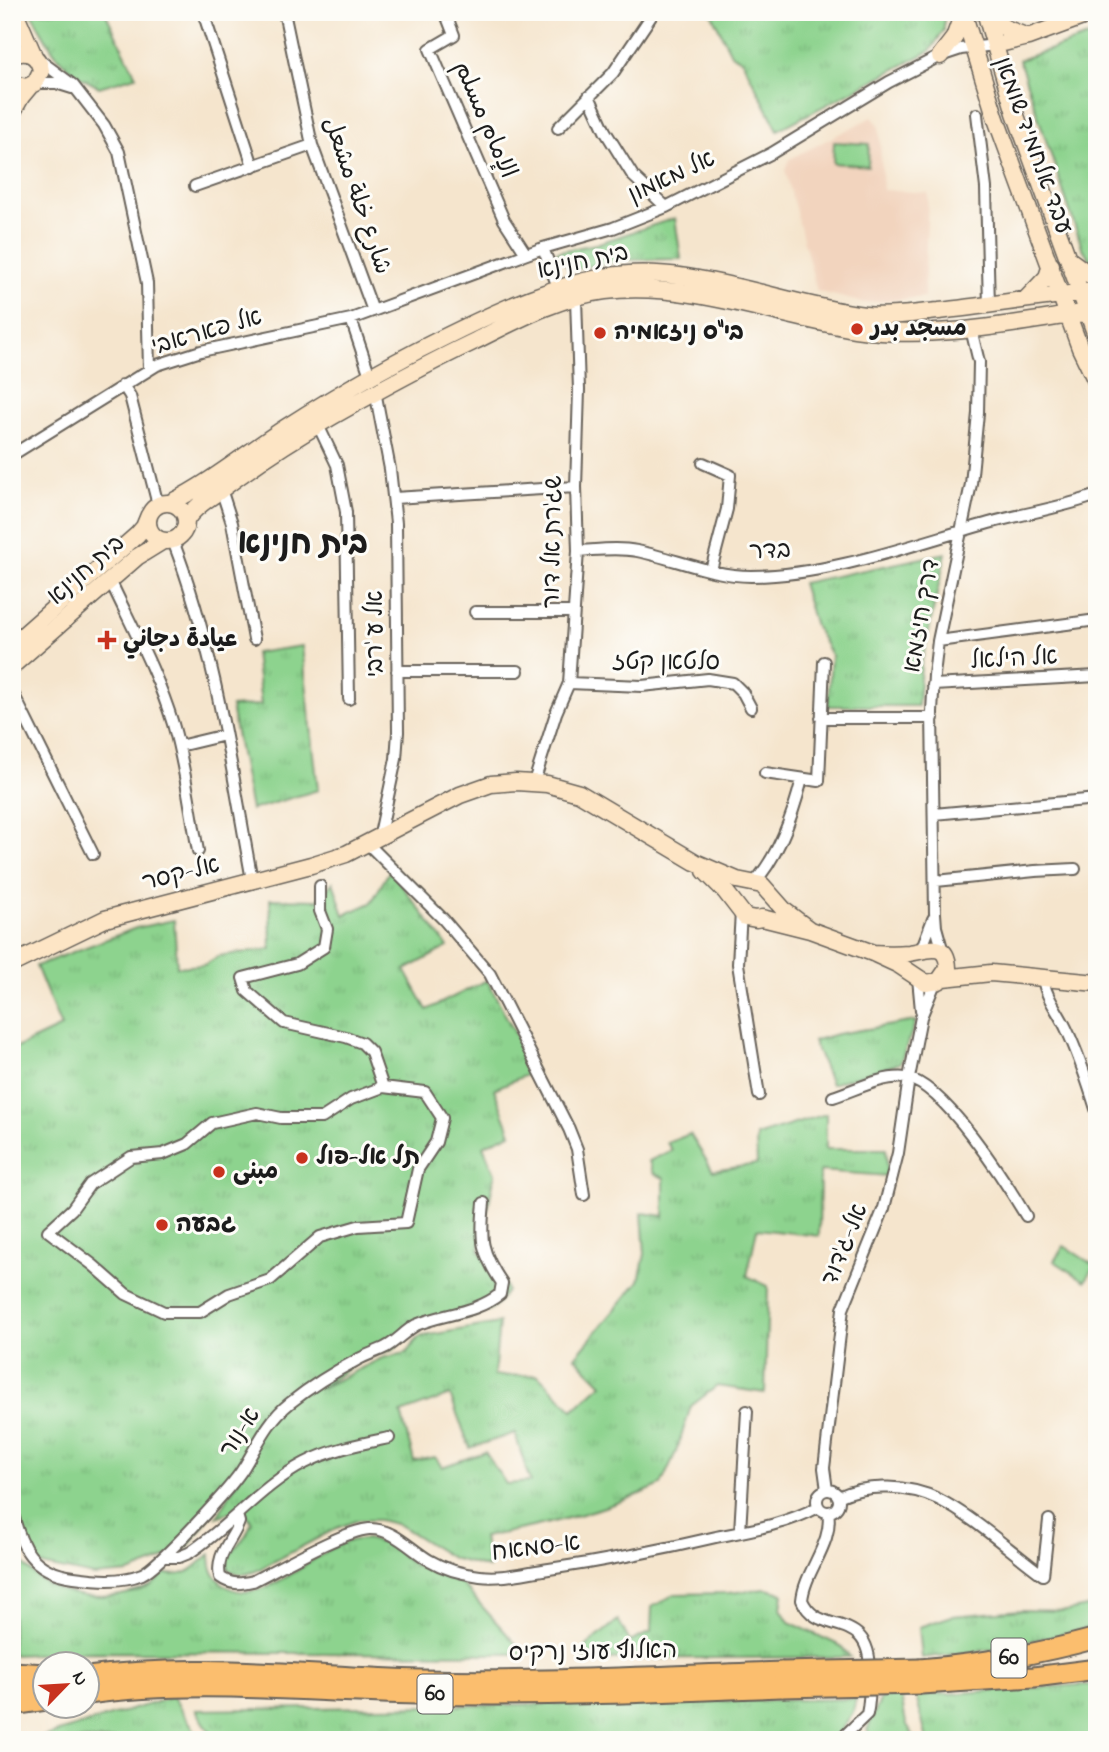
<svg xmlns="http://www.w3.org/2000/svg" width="1109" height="1752" font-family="'Indie Flower','Playpen Sans Arabic','Playpen Sans Hebrew',sans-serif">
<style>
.built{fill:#f2d4be}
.grass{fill:url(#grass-tufts);stroke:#547855;stroke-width:2;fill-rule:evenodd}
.pitch{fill:#8dd38e;stroke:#547855;stroke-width:2}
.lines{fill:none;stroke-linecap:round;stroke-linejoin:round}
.street-casing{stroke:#68625a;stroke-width:14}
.secondary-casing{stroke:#68625a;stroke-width:19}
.highway-casing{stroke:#68625a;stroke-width:23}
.street{stroke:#fff;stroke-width:10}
.secondary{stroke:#fde5c5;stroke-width:16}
.highway{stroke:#fbbe6e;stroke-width:19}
.highway-bridge-casing{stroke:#68625a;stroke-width:23;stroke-linecap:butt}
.highway-bridge{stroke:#fbbe6e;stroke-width:19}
.poi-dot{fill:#c8321e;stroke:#fdfcf7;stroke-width:2.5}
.labels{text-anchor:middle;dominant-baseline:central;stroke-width:6;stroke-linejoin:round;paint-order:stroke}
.shield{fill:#fdfcf7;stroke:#605f5e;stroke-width:2}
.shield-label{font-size:23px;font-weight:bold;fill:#1c1c1c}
.street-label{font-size:24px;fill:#1c1c1c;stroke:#fdfcf7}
.poi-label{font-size:24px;font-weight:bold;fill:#1c1c1c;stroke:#fdfcf7;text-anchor:start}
.district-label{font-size:32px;font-weight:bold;fill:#1c1c1c;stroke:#fdfcf7}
</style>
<defs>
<pattern id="grass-tufts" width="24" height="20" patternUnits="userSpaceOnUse" patternTransform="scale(1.75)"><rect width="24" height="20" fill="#8dd38e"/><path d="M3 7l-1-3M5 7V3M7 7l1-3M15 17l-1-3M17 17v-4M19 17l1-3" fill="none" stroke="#79b57a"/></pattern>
</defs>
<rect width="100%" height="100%" fill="#fdfcf7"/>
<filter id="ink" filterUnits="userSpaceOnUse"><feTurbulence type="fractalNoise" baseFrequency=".0143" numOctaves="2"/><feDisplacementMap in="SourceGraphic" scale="14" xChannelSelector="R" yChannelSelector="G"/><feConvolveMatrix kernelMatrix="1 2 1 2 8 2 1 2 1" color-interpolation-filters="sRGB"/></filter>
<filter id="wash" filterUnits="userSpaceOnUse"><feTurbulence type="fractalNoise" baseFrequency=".00686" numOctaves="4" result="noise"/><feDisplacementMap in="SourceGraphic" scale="28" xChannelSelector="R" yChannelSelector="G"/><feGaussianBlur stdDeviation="1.57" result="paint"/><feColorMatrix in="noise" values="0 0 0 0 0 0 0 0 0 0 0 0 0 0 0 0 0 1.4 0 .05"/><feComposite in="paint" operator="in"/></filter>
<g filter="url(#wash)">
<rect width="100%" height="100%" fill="#f5e5cd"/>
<path class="built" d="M872 117 879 125 883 190 928 193 924 297 864 303 817 291 785 170 790 159Z"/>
<path class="grass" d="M31 12H105L136 76 99 87C59 69 51 49 31 12Z
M711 12H944V30L930 51 778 130 742 60 731 54Z
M1097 34V263L1090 259 1082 247 1019 60Z
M675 218 681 259 622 260 570 270 556 252 596 244Z
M946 553 921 665 918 706H828L831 655 815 626 802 583Z
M302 646 318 790 251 810 231 707 261 705 255 653Z
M390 870 448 947 405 970 427 1010 487 980 535 1071 494 1089 511 1133 483 1146 495 1174 479 1250 504 1281 507 1291C503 1297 498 1305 493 1308 461 1330 420 1309 394 1350L366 1356 319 1389 382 1358 406 1353 419 1337 499 1323 494 1376 538 1375 573 1410 602 1384 575 1357 639 1281 645 1254 642 1213 664 1216V1178L653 1173 649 1161 672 1150 667 1143 690 1134 713 1171 757 1164 756 1136 826 1114V1149H886L888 1176 820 1171 819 1236 757 1229 747 1276 768 1286 765 1393 717 1386 691 1406 676 1452 661 1485C604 1511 545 1526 483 1537L488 1568 452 1558 399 1525 379 1520H358L337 1528 256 1571C245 1575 238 1576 228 1569L226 1559 246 1535 252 1522 242 1508 217 1517 246 1467 188 1547 155 1563 129 1573 94 1576 36 1564 12 1506V1050L61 1027 36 966 136 928 174 920 177 967 204 965 219 956 271 949 270 899 318 900 333 882 344 915 371 903ZM450 1395 470 1448 515 1433 530 1482 506 1484 485 1452 442 1467 435 1457 414 1461 401 1413Z
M916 1021 900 1063 831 1084 813 1041 837 1034Z
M367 1539 390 1546 417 1567 461 1583 525 1654 89 1652 12 1655V1544C33 1596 100 1608 148 1587 155 1584 160 1577 165 1573 185 1580 196 1566 210 1554 210 1568 213 1578 226 1586 264 1610 315 1549 350 1541 355 1539 362 1540 367 1539Z
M766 1589 783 1593 781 1609 789 1622 841 1646 850 1657 581 1659 584 1648 618 1620 630 1642 651 1632 652 1607 675 1594 728 1593Z
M1097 1605V1626L995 1649 922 1658 919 1627 952 1616 1021 1610 1067 1611Z
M1079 1685H1097V1737L1091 1740H927L916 1696Z
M883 1694 901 1696 906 1723 916 1740H873L867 1730Z
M173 1697 201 1740H32L42 1737Z
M856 1699 853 1712 835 1740H215L196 1710Z"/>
<path class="pitch" d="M834 142 869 144 868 166 833 163Z
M1064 1246 1095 1266 1085 1281 1054 1261Z"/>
</g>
<g filter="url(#ink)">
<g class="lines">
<g class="street-casing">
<path id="street" d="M203 12 253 166
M284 12 312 145 373 311
M445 12 454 35 430 49 504 220 526 254
M38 59 73 85 104 125 119 152 147 283 149 370
M35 83H56L72 88
M589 96 605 131 633 176 666 207
M977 114 986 188 989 306
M558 128 613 73 654 12
M195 186 312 145
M543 248 558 287
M351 319 370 376
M123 385 130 396 158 505
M375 391 390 469 396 523 398 732 396 759 380 834
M318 425 337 465 346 512 349 699
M12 455 157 365 201 351 351 319 543 248 613 228 666 207 772 153 889 82 940 56 961 49 995 45
M703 463 730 475 727 509 711 570
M221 489 232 523 254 639
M394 498 576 487
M173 541C215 649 231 766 252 880
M578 551C598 550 618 547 637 551 674 558 712 576 751 576 829 576 914 544 989 523 1025 513 1062 508 1097 495
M110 580C132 627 158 674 173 724 185 765 190 808 198 851
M475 612H574
M938 641 1097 620
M397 671H518
M569 683 642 686 708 679 733 683 743 693 751 708
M933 685 1097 676
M12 691 93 854
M821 718H933
M179 746 225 735
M765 773 819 781 824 662
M534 782 556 713 569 683 578 551 576 487 579 390 576 298
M934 814 1097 799
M367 843 444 920 490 974 569 1129 577 1149 584 1195
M12 880 14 883
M936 881 1035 871 1075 869
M753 884C779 856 793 815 802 779
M320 886V911L327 929 324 947 297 964 243 978 247 991 284 1023 346 1037 362 1043 371 1052 383 1087
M741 912 738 964 759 1095
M921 950 933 919
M943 952 936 927 935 913 932 712 934 675 938 641 971 484 978 413 979 362 971 329
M918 978 921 1010
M1043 978C1045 996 1058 1011 1066 1028 1079 1055 1088 1083 1097 1112
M383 1087 425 1092 442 1118 436 1142 418 1169 406 1223 358 1226 320 1237 270 1280 229 1294 200 1312H164L126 1294 93 1265 48 1231 72 1209 90 1184 131 1157 163 1154 187 1144 212 1123 257 1113 281 1118H322L351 1099Z
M833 1097C855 1090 883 1075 906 1078 943 1083 1007 1184 1026 1216
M817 1501a11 11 0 1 1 22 0a11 11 0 1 1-22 0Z
M827 1490 824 1468 843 1309 884 1208 898 1153 909 1078 921 1017 935 983
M838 1497C867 1483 909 1485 938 1499 974 1517 1010 1551 1043 1575L1049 1520
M12 1509C20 1547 32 1572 74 1577 96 1580 120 1583 142 1574 159 1566 233 1486 244 1467 258 1444 268 1420 290 1403 310 1387 334 1372 357 1360 366 1355 376 1352 386 1347 397 1341 405 1331 416 1325 444 1313 475 1314 500 1294L502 1283C481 1252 480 1240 484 1203
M828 1512C834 1543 805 1570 802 1600 818 1639 872 1606 870 1675 870 1688 870 1701 867 1714L840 1740
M237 1515 239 1522C232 1542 215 1554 220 1577 231 1585 240 1584 253 1581 279 1568 343 1531 369 1529 393 1528 410 1549 429 1560 444 1569 463 1574 480 1576 502 1579 527 1572 549 1569 605 1561 661 1550 716 1537 751 1530 787 1524 818 1507
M740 1532 747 1411
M164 1557H179L189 1553C230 1526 262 1485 305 1463 332 1449 360 1444 389 1438"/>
</g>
<g class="secondary-casing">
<path id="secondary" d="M15 12 34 56
M963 12 996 119 1080 348 1097 383
M985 12 1015 113 1097 338
M985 14 1005 28 1028 37
M995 45 1028 37 1096 12
M12 56C26 48 39 55 41 71L35 83 27 87 12 84
M940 56 954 38 963 13
M12 113 21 97 31 85
M1071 261 1097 280
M1026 299 1047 277 1051 265
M148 522a19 19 0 1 1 38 0a19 19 0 1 1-38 0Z
M170 503C210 483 247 453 285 428 342 391 400 358 461 329 507 307 553 286 604 277 688 261 781 305 865 315 889 318 915 313 939 311 992 305 1044 296 1097 291
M187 519C194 507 207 500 218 492 254 464 293 439 333 416 379 390 425 365 473 342 515 321 558 297 605 291 688 281 774 316 855 329 935 341 1018 322 1097 311
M12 645 137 535 144 527 149 515
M12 666 137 557 163 541
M705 871 725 891 745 917 756 919 762 918 810 930 873 953 899 965 926 983 939 981 948 968C947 939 926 951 909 953 897 954 885 954 873 953
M12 964 105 919 311 865 346 854 460 795 491 784 516 782 547 784 579 793 695 862 737 880 762 885 785 911 810 930
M943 978 991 973 1097 983"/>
</g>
<g class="highway-casing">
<path id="highway" d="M920 1669C981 1664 1038 1654 1097 1638
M12 1672 46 1674
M88 1677C198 1662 310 1677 421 1680 542 1683 662 1676 782 1672
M921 1684 1034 1677 1097 1669
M12 1688 46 1683
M88 1694C197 1679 306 1692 416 1694 538 1697 660 1692 783 1687
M12 1705 46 1700"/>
</g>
<use href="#street" class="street"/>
<use href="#secondary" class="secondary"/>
<use href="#highway" class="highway"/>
<g class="highway-bridge-casing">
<path id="highway-bridge" d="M782 1672 920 1669
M783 1687 921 1684"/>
</g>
<use href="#highway-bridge" class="highway-bridge"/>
</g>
</g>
<g class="poi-dot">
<circle cx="857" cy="329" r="7"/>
<circle cx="600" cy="333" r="7"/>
<path d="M103.5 629.5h7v7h7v7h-7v7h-7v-7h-7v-7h7z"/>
<circle cx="302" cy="1158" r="7"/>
<circle cx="219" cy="1172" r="7"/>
<circle cx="162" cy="1225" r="7"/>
</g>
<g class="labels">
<g class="shield">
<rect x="991.5" y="1638.5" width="35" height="39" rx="5"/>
<rect x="417.5" y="1674.5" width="35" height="39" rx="5"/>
</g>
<g class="shield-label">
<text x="1009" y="1658">60</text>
<text x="435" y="1694">60</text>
</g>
<g class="street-label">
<text transform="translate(484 120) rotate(67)">الإمام مسلم</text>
<text transform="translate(1032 146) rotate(70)">עבד אלחמיד שומאן</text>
<text transform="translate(672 178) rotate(-25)">אל מאמון</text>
<text transform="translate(356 196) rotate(71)">شارع خلة مشعل</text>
<text transform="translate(583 263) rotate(-12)">בית חנינא</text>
<text transform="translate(207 333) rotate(-16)">אל פאראבי</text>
<text transform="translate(554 542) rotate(-89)">שג'רת אל דור</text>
<text transform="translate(770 552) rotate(-3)">בדר</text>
<text transform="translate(87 571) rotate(-41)">בית חנינא</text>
<text transform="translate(923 616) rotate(-80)">דרך חיזמא</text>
<text transform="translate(376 634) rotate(-90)">אל ע 'רבי</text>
<text transform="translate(1014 660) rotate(-3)">אל הילאל</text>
<text x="666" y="663">סלטאן קטז</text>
<text transform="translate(181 875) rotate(-14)">אל-קסר</text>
<text transform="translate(846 1245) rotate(-68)">אל-ג'דוד</text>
<text transform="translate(241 1433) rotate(-57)">א-נור</text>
<text transform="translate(536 1549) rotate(-7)">א-סמאח</text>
<text transform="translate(593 1653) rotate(-1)">האלוף עוזי נרקיס</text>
</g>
<g class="poi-label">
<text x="871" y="329">مسجد بدر</text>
<text x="614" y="333">בי"ס ניזאמיה</text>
<text x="123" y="640">عيادة دجاني</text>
<text x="316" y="1158">תל אל-פול</text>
<text x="233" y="1172">مبنى</text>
<text x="176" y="1225">גבעה</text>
</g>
<g class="district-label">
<text x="303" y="545">בית חנינא</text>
</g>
</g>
<rect width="1109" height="1752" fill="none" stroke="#fdfcf7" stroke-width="42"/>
<g transform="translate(66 1685) rotate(65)"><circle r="33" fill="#fdfcf7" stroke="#a3a29f" stroke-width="2"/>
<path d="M0-5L12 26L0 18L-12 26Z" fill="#c8321e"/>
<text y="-10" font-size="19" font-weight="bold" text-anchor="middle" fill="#1c1c1c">N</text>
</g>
</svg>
